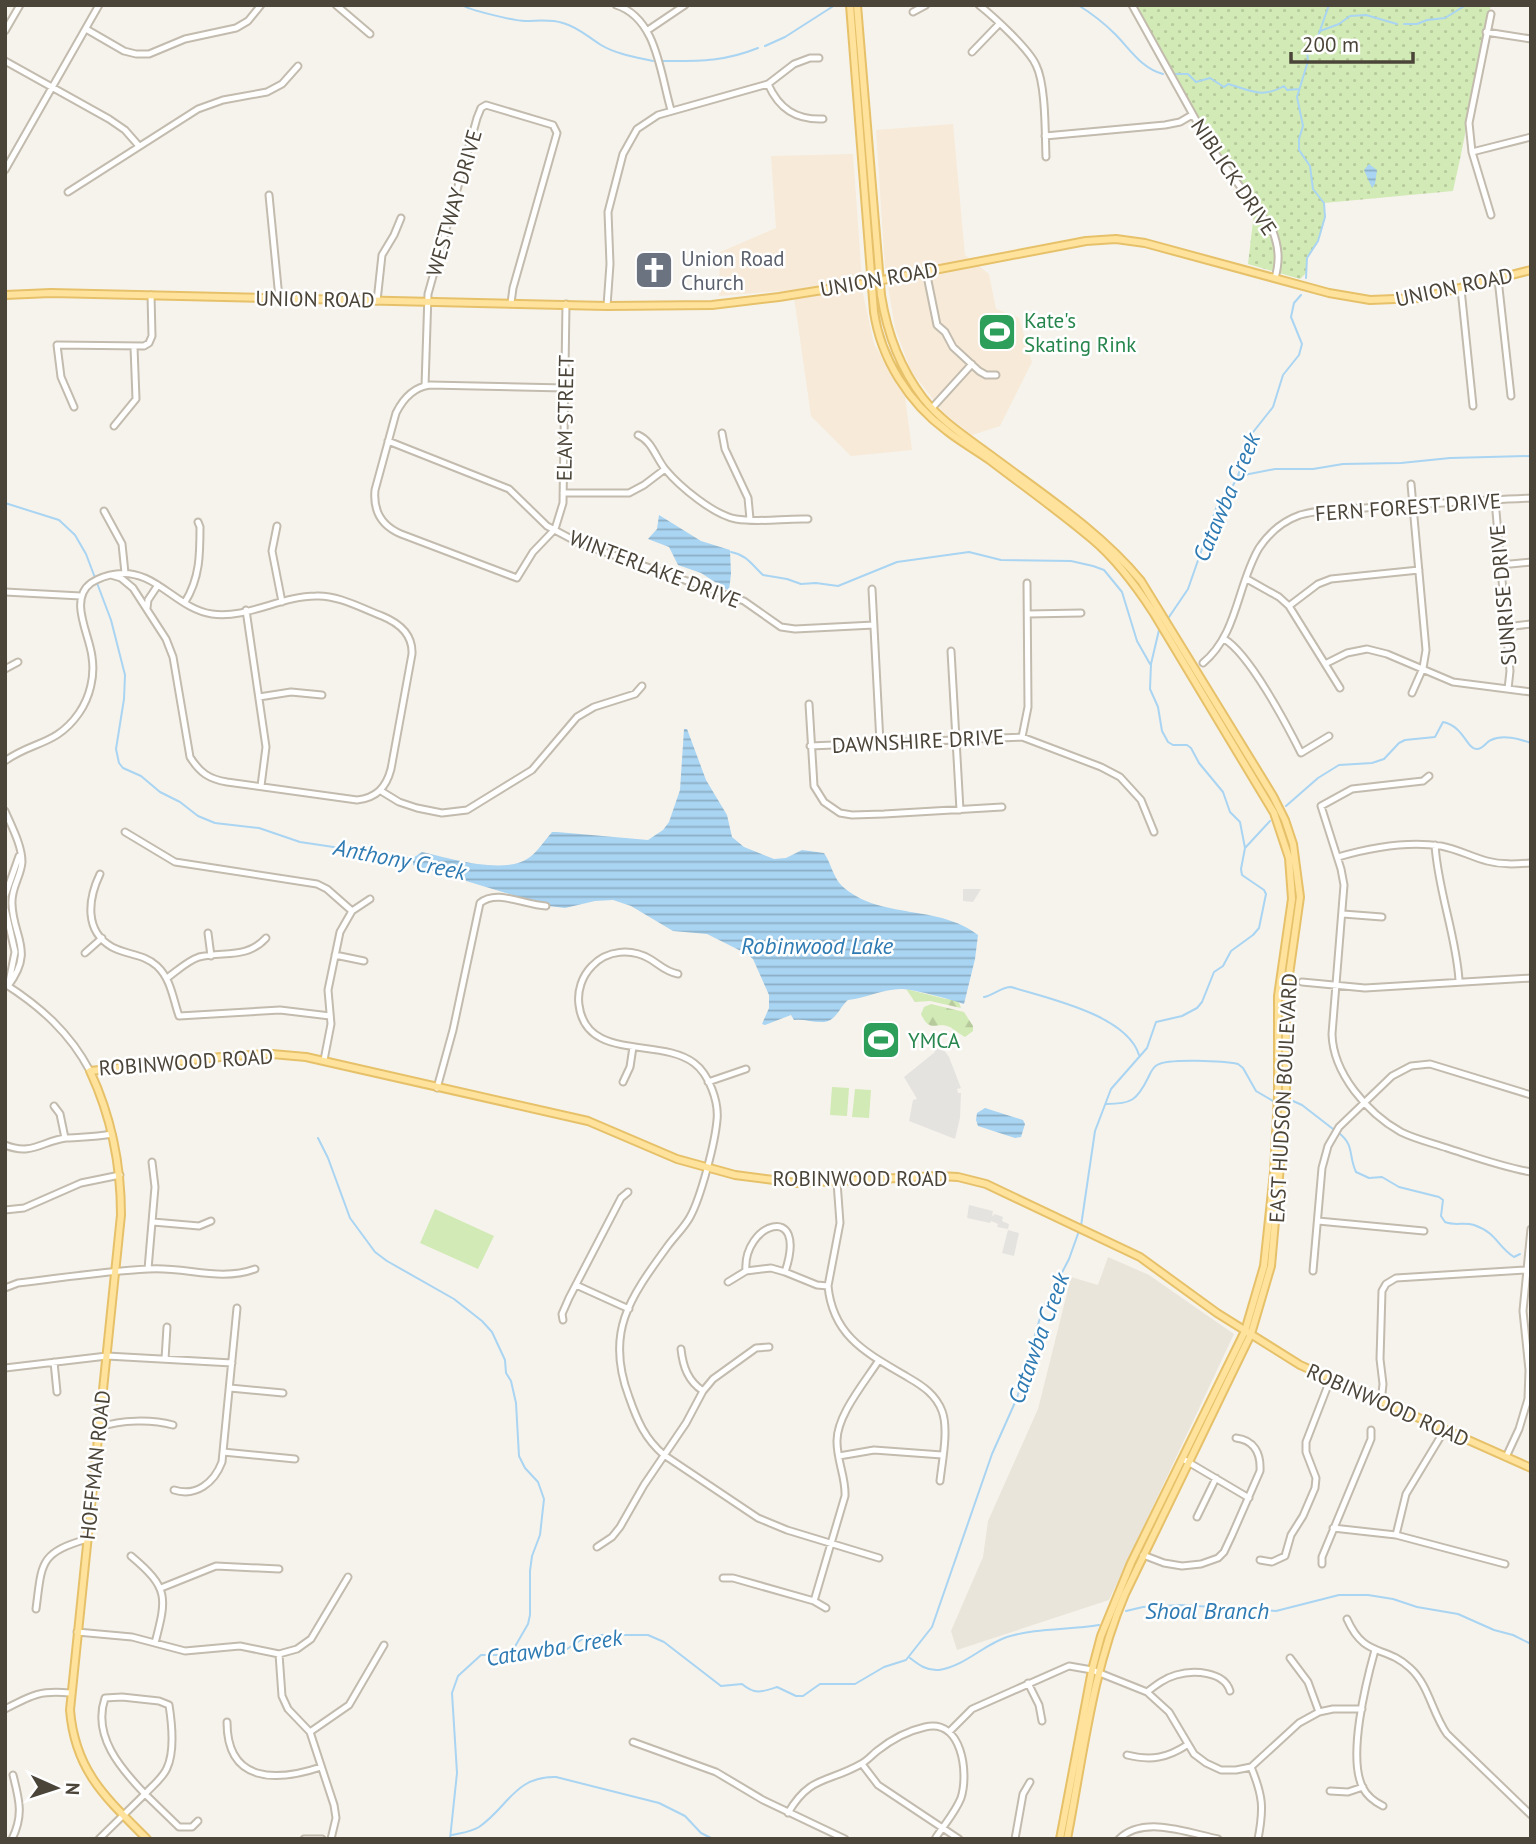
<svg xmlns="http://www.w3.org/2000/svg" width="1536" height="1844" font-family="'PT Sans',sans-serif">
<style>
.residential{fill:#eae5da}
.commercial{fill:#f7ead8}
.grass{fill:url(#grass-dots)}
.forest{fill:url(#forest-firs)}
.pitch{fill:#d2eab5}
.parking{fill:#e5e3e0}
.water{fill:url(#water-rules)}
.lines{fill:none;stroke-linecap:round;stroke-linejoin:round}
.stream{stroke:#a9d4f2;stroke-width:2}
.minor-casing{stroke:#c2bbae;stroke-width:9}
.major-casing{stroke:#e6c16a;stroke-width:10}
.minor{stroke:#fff;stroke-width:5}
.major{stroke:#ffe39c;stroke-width:6}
.labels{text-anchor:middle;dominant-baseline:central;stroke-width:5;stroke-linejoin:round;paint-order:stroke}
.street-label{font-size:21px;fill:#4b4439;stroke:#fff}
.worship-label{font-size:21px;fill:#5b616d;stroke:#fff;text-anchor:start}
.leisure-label{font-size:21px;fill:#27864d;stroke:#fff;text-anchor:start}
.water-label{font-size:23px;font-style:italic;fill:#2e7ab2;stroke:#fff}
</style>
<defs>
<pattern id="grass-dots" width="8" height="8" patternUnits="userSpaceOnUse" patternTransform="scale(1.75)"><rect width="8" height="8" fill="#d2eab5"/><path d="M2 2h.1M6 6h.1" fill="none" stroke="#b6ca9c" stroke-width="1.8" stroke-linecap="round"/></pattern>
<pattern id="forest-firs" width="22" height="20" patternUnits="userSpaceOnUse" patternTransform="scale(1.75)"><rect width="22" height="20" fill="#d2eab5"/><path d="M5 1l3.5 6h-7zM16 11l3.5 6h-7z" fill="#b6ca9c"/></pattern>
<pattern id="water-rules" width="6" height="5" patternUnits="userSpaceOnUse" patternTransform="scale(1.75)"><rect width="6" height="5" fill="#a9d4f2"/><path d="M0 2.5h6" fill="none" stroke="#8caec5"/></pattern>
</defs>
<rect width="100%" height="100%" fill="#f6f3ec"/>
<path class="residential" d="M1108 1257 1149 1275 1234 1334 1109 1600 957 1650 951 1631 983 1557 988 1521 1038 1409 1071 1277 1098 1285Z"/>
<path class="commercial" d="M953 124 965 255 989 274 996 309 1019 318 1032 362 1000 426 972 435 944 413 911 371 895 328 885 268 876 130Z
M853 154 863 294 874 344 905 397 912 450 851 456 811 416 793 290 719 296 720 252 776 228 771 156Z"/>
<path class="grass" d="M1134 5H1491C1477 67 1467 130 1453 191L1324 203V222L1318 241 1307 258V272L1300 279 1248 264 1255 205 1213 148Z"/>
<path class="forest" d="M906 989 946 999 958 1000 961 1008 930 1001 915 1002Z
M931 1004 964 1012 973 1026V1031L965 1037C959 1034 955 1030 950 1027 936 1021 930 1034 921 1014L924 1007Z"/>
<path class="pitch" d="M832 1087 849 1088 847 1116 830 1115Z
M855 1089 871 1090 869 1118 852 1117Z
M435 1209 494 1236 478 1269 420 1243Z"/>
<path class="parking" d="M963 889H981L973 902 963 901Z
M938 1042 949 1057 961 1088 957 1089 958 1093H961L960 1118 955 1139 909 1121 913 1100 917 1099 904 1077 935 1052 932 1046Z
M969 1205 993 1211 992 1216 995 1214 1003 1217 1002 1221 1009 1224 1008 1229 997 1227 998 1224 991 1221 990 1223 967 1218Z
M1008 1230 1019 1233 1014 1256 1002 1253Z"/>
<path class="water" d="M1369 164 1377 170 1375 184 1372 188 1364 170Z
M659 515 701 541 730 550 731 574 729 591 701 573 678 565 669 547 648 539 657 529Z
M684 729H687L706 780 727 815 732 837 744 847 774 859 786 858 802 850 824 853C831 863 833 877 842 886 879 920 939 904 978 935L975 959 964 1004C956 1001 911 988 901 989 883 989 866 998 848 1000 841 1006 839 1013 833 1018 823 1027 807 1018 794 1020L791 1015 765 1025 762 1024 769 1008V995L753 959 747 954 707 934 673 931 631 906 613 900 595 901 565 908 549 906 413 865V858L422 852C449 858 506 876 530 857 538 851 545 840 552 832H557L648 840 663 830 669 822 680 790Z
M985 1108 1023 1120 1025 1124 1021 1137 1015 1138 978 1126 976 1120 977 1113Z"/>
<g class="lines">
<path class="stream" d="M462 5C469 10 515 21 525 21 538 21 550 19 563 23 578 27 588 37 601 45 616 54 635 57 653 61
M1078 5C1091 13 1104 23 1115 34 1130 49 1141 68 1163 74
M1404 24H1417L1427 20 1445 18 1466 5
M1320 31 1339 24 1350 16 1366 15 1397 24
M765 46 785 37 835 5
M662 61C699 61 723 62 758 48
M1174 74H1188L1196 82 1210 78 1224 87 1228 84C1250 90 1262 99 1284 86L1287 90 1299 89
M1306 278 1307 258 1318 241 1325 217 1324 203 1313 189 1310 166 1299 150V139L1303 126 1297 97 1308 61 1307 51 1317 39 1329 5
M1239 476 1275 469H1313L1343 464 1401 463 1450 458 1531 456
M5 503 59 520 75 535 86 554 111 620 125 675 124 699 116 749 119 763 123 768 141 776 160 792 180 802 198 816 215 823 259 828 300 842 414 859
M731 552C747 555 752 565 763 575L787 579 801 584 816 583 838 586 897 562 969 552 1001 560 1071 561 1093 566 1104 570 1122 592 1137 641 1150 664
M1167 620 1188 589 1217 506 1230 491 1238 476 1250 436 1273 407 1283 375 1299 355 1302 344 1291 317 1294 303 1301 295
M1286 806 1318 778 1339 765 1372 763 1384 759 1399 743 1405 740 1435 737 1443 722C1464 726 1467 750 1477 749 1483 749 1486 742 1491 740 1503 734 1519 739 1531 743
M1245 848 1270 821
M984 997C994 995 1001 987 1011 987 1047 998 1127 1015 1139 1055
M1293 1101 1302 1105 1333 1129
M1106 1104C1132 1104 1137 1100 1148 1078 1151 1072 1152 1068 1157 1065 1168 1058 1225 1061 1238 1064L1243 1068 1256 1091 1273 1101
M1339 1133C1355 1146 1348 1155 1356 1172L1369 1178 1382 1177 1399 1187 1439 1197 1443 1200 1441 1216 1445 1222C1454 1226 1464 1222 1474 1225 1497 1233 1497 1246 1514 1257L1520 1254
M318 1138 328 1158 350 1218 375 1252 387 1261 454 1299 482 1321 492 1332 505 1360 506 1373 511 1381 516 1403 519 1456 525 1468 538 1482 544 1499 540 1535 532 1556 530 1571V1615L528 1624 513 1650
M1081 1226 1095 1131 1111 1089 1147 1048 1156 1022 1182 1016 1197 1008 1202 1002 1214 972 1223 966 1231 951 1253 935 1259 928 1266 894 1264 890 1242 875 1241 869 1245 848 1240 822 1230 812 1223 792 1199 763 1191 748 1187 745H1173L1168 742 1162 731 1158 707 1150 689 1151 664 1159 630
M1126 1611 1143 1607 1181 1605 1276 1611 1339 1595H1368L1393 1599 1417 1607 1458 1614 1494 1630 1513 1635 1531 1644
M910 1658C919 1665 927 1671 939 1670 965 1666 983 1645 1007 1637 1036 1628 1069 1630 1099 1625
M452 1835C461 1833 471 1832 479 1827 508 1807 515 1776 556 1777L659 1803 685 1816 701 1833 713 1839
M450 1839 457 1773 452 1693 458 1676 481 1655H502L524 1649H567L584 1638 601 1635H648L664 1642 721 1686 742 1684C755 1695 762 1692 777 1687L796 1696H803L820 1684H855L884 1667 906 1660 932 1627 992 1454 1017 1398 1042 1311 1069 1259 1079 1231"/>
<g class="minor-casing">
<path id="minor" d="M336 5 370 34
M616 5C657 18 660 73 671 110
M979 5C994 17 1029 49 1036 65 1046 85 1045 133 1046 157
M1132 5 1212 149 1272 229C1279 247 1280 260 1275 278
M913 12 926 5
M1491 14 1469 123 1472 152 1491 215
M86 29 124 51 136 54H149L185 39 236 28 248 21 261 5
M648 30 685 5
M5 31 20 5
M1486 32 1531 39
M972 52 999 24
M5 61 109 119 125 130 139 146
M768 84C779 109 796 120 823 119
M1045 136 1165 125 1180 122 1192 115
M1472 152 1531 137
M5 170 99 5
M68 192 198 109 223 100 267 92 282 84 298 66
M269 195 279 298
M926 271 937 325 945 332 953 347 979 371 986 375H996
M1498 279 1511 396
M1461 289 1473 406
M377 301 382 255 394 235 401 218
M607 306 610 264 608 212 623 154 637 129 658 115 768 84 794 64 810 58H819
M425 386 428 294 477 118 481 108 486 105 553 125 557 133 513 288 511 303
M565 388 430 385C414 387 403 399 396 413L375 490C373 511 382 526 401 534L517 578 533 552 555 529 563 503 566 304
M74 407 61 377 57 345 144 346 149 343 152 336 151 295
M932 408 972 364
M114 426 136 399 134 347
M722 433 725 449 748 498 750 519
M638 435C652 441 656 458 665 469 680 487 714 515 736 519 760 523 785 518 808 519
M388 441 509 489 547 526 579 543 744 601 781 627 795 629 874 625
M1411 484 1426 650 1423 668 1412 693
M563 493H629L644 485 665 469
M1495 500 1510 671 1508 689
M104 511 122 544 125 573
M277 526 272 551 282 602
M1500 565 1531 562
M1247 579 1279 597 1289 606 1340 688
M872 589 880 743
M5 592 81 596
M185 602C200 578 200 554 200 527L198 522
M1289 606 1318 584 1331 579 1419 570
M147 608 148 600 158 585
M246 610 266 747 261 786
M1028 614 1081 613
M1506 627 1531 624
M1224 639C1249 653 1287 725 1301 753L1329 736
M951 651 960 810
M1203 663C1238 634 1237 585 1259 548 1269 533 1283 521 1300 515 1325 508 1355 509 1380 507 1431 504 1481 500 1531 498
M1325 664 1347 653 1367 649 1387 654 1453 682 1531 692
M5 669 18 662
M259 697 291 692 322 695
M809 704 814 786 824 802 840 813 852 815 884 814 1002 807
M1022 737 1028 707 1027 583
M810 746 1022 737 1101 767 1120 777 1141 800 1154 832
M5 761C32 741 56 746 79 713 90 697 95 676 92 657 90 635 68 600 91 583 99 578 108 575 116 574 155 568 176 609 212 614 247 619 281 596 316 596 338 595 361 608 382 616 399 623 413 634 412 654L391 769C386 788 376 798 357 800L227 782C209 779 200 773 190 757L173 657 166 639 133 588 121 578 111 575
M1429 776 1423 781 1352 789 1321 806 1341 869 1344 885 1332 1034C1333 1073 1367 1113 1401 1132 1415 1139 1432 1143 1447 1148 1475 1157 1502 1167 1531 1172
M381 791 399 802 417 808 442 813 467 810 532 770 577 717 594 707 635 694 642 686
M5 811C12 827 22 846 22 862 21 877 11 887 12 904 13 938 35 950 8 986
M125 832 175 862 317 884 327 889 352 911
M1435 845C1438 891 1456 935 1459 980
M1338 857C1369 848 1408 841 1441 846 1457 849 1472 857 1487 861 1502 865 1516 864 1531 863
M100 874C88 899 84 931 112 947 127 955 144 954 157 966 171 979 173 999 179 1016L280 1010 330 1016
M1343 914 1382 917
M208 933 211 956
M85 953 102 938
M335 955 364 961
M678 974C666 972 660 965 650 959 631 948 607 950 592 966 582 976 577 991 579 1005 586 1062 660 1037 694 1063 709 1074 719 1102 717 1120 715 1143 701 1197 690 1217 684 1228 674 1237 667 1247 629 1299 605 1333 629 1397 637 1420 645 1439 664 1455L758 1518 787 1530 879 1558
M167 978C177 971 187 961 199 957 224 951 247 959 266 938
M9 982 15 952 5 908V896L19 856
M1302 982 1365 988 1531 978
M5 984C41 1007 70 1033 90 1071
M324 1060 331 1024 328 990 340 932 352 911 370 899
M623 1082 630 1067 633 1047
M708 1082 746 1069
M437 1088 453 1030 480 903C497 889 524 905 546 906
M54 1106 60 1114 65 1138
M5 1145C32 1156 42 1141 66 1138 82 1137 97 1137 112 1134
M5 1210 24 1208 81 1183 120 1175
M1318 1221 1424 1231
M153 1222 199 1226 211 1221
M148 1269 155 1187 152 1162
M1313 1271 1322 1168 1328 1146 1339 1127 1392 1076 1411 1066 1430 1064 1531 1095
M785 1272 771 1268 746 1271C742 1224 809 1200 785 1272L817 1285 828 1286 840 1223 837 1182
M728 1282 746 1271
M576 1285 629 1309
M828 1286C833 1338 869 1354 909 1378 923 1386 936 1395 942 1411 949 1429 942 1462 940 1481
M5 1288 18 1283C61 1278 105 1271 148 1269 185 1266 219 1282 255 1269
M563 1320 562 1314 569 1298 621 1198 628 1192
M681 1349C683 1367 688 1381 703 1391
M165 1359 167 1327
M54 1362 57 1392
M5 1368 107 1356 232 1363
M230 1388 283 1393
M1381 1403 1383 1384 1380 1359 1382 1291 1386 1284 1396 1278 1525 1270
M100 1427C121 1420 151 1419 173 1425
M223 1452 295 1459
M839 1456 874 1450 942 1455
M1506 1457 1519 1429 1528 1399 1529 1370 1523 1311 1531 1229
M1183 1459 1249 1498
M174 1490C196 1497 214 1483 222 1462L237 1308
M1197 1517 1216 1478
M1333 1528 1396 1535 1505 1564
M1396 1535 1406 1494 1444 1431
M597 1547 612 1537 620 1527 644 1485 686 1423 703 1391 713 1379 756 1348 769 1347
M1143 1555 1164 1563 1182 1566 1201 1564 1218 1558 1224 1552 1232 1535 1260 1471C1261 1453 1254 1440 1236 1438
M131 1556C169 1588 167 1597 155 1643
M1260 1560 1272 1562 1285 1556 1291 1535 1303 1516 1315 1488 1316 1478 1306 1452V1442L1330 1380
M1322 1564V1557L1371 1439V1430
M723 1578H733L814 1601 826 1608
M161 1588 216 1566 279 1569
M814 1601 845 1496C846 1478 837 1461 837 1442 836 1416 865 1382 879 1360
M36 1609C42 1563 39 1553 87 1539
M1347 1619C1365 1659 1384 1644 1410 1668 1429 1685 1432 1713 1447 1734L1531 1815
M77 1632 132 1637 185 1651 240 1646 279 1654 297 1649 311 1639 348 1577
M1375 1650C1366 1682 1347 1758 1363 1788 1367 1796 1375 1802 1383 1806
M279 1654 282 1696 288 1709 310 1732 334 1805 336 1818 331 1839
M1290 1658 1308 1682 1319 1712
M1028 1683 1039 1705 1042 1721
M1147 1692C1156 1685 1165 1678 1176 1675 1193 1670 1224 1671 1230 1691
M122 1697 159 1701 169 1705C172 1724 175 1751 167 1768 163 1778 152 1786 145 1794 121 1769 92 1736 105 1698Z
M5 1709C32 1695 40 1690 70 1693
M227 1722C227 1783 276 1782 321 1767
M310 1732 349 1705 384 1645
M949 1732 972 1709 1069 1666 1092 1670 1147 1692 1169 1712 1194 1754 1206 1763 1221 1770H1236L1251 1767 1299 1723 1319 1712 1333 1709H1362
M633 1742 716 1772 763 1800 845 1839
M1127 1755C1151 1761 1167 1758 1187 1745
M862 1764 878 1785 959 1839
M1251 1767C1263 1796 1264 1808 1258 1839
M1330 1791 1348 1792 1363 1787
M788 1813C810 1775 828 1783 861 1764 867 1761 872 1755 877 1751 892 1739 907 1731 925 1727 962 1718 969 1773 961 1798 955 1813 943 1826 935 1839
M12 1839C24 1815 19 1799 13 1775
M99 1839 145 1794 179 1827H192L198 1821
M304 1839H322
M1015 1839 1023 1794 1030 1782
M1119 1839C1144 1815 1189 1833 1218 1839"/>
</g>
<g class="major-casing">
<path id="major" d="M850 5 874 312C881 359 909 403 947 431 961 442 977 451 991 461 1025 487 1060 512 1092 539 1116 559 1136 586 1153 612L1274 813 1289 858 1292 899 1278 996V1096L1274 1172 1264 1266 1245 1331 1131 1563 1101 1636 1092 1670 1060 1839
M857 5 881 295C887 333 900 368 923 398 941 421 966 437 989 454 1041 493 1100 531 1141 581L1273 796 1285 820 1293 844 1300 897 1286 996V1099L1271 1266 1251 1334 1125 1594C1092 1671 1083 1757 1067 1839
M5 295 51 293 607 306 712 305 779 297 872 282 1086 241 1116 239 1145 243 1329 293 1370 300 1420 298 1531 270
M147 1839C106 1798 75 1771 70 1710L121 1215C121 1165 111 1116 90 1071L230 1056 272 1054 306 1057 588 1121 677 1159 735 1175 797 1183 939 1176 958 1177 986 1184 1140 1257 1217 1313 1300 1365 1531 1468"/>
</g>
<use href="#minor" class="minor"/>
<use href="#major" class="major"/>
</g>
<defs>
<g id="church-square" transform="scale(2.0125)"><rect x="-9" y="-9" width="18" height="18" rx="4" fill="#6b7280" stroke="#fff"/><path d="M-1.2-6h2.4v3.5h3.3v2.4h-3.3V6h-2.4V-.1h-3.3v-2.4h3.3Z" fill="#fff"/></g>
<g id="stadium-square" transform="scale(2.0125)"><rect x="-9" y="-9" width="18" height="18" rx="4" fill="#2e9e5b" stroke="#fff"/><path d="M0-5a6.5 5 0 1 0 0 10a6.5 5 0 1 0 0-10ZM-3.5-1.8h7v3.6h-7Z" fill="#fff"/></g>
</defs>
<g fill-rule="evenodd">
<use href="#church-square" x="654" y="270"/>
<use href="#stadium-square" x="997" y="332"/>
<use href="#stadium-square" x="881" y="1040"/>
</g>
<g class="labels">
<g class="street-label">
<text transform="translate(1234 177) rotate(56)">NIBLICK DRIVE</text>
<text transform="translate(454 203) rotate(-74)">WESTWAY DRIVE</text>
<text transform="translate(879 279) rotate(-10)">UNION ROAD</text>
<text transform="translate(1454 287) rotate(-12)">UNION ROAD</text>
<text transform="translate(315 299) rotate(1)">UNION ROAD</text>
<text transform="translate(565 418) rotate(-89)">ELAM STREET</text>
<text transform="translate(1408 507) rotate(-4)">FERN FOREST DRIVE</text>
<text transform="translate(655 569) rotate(21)">WINTERLAKE DRIVE</text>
<text transform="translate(1503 595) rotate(-95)">SUNRISE DRIVE</text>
<text transform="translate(918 741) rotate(-3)">DAWNSHIRE DRIVE</text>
<text transform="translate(186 1062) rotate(-4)">ROBINWOOD ROAD</text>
<text transform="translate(1283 1098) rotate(-87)">EAST HUDSON BOULEVARD</text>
<text x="860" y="1178">ROBINWOOD ROAD</text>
<text transform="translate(1388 1405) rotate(24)">ROBINWOOD ROAD</text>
<text transform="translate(95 1465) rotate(-84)">HOFFMAN ROAD</text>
</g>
<g class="worship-label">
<text x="681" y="258">Union Road<tspan x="681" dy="24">Church</tspan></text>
</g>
<g class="leisure-label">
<text x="1024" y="320">Kate's<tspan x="1024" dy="24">Skating Rink</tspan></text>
<text x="908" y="1040">YMCA</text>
</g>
<g class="water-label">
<text transform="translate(1226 497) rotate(-67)">Catawba Creek</text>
<text transform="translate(400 859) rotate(11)">Anthony Creek</text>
<text x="817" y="945">Robinwood Lake</text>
<text transform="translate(1038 1338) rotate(-70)">Catawba Creek</text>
<text x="1207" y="1610">Shoal Branch</text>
<text transform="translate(554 1647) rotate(-9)">Catawba Creek</text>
</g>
</g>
<rect width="1536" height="1844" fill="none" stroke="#4b4439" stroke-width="14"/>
<g transform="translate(56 1788) rotate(93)" stroke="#ffffff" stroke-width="5" paint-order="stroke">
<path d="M0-5L12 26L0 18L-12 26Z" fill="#4b4439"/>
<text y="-10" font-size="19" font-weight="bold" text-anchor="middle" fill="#4b4439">N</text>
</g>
<path d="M1291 52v10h122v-10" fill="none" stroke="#4b4439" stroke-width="3.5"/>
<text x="1302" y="52" font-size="21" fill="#4b4439" stroke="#ffffff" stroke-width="5" paint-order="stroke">200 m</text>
</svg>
